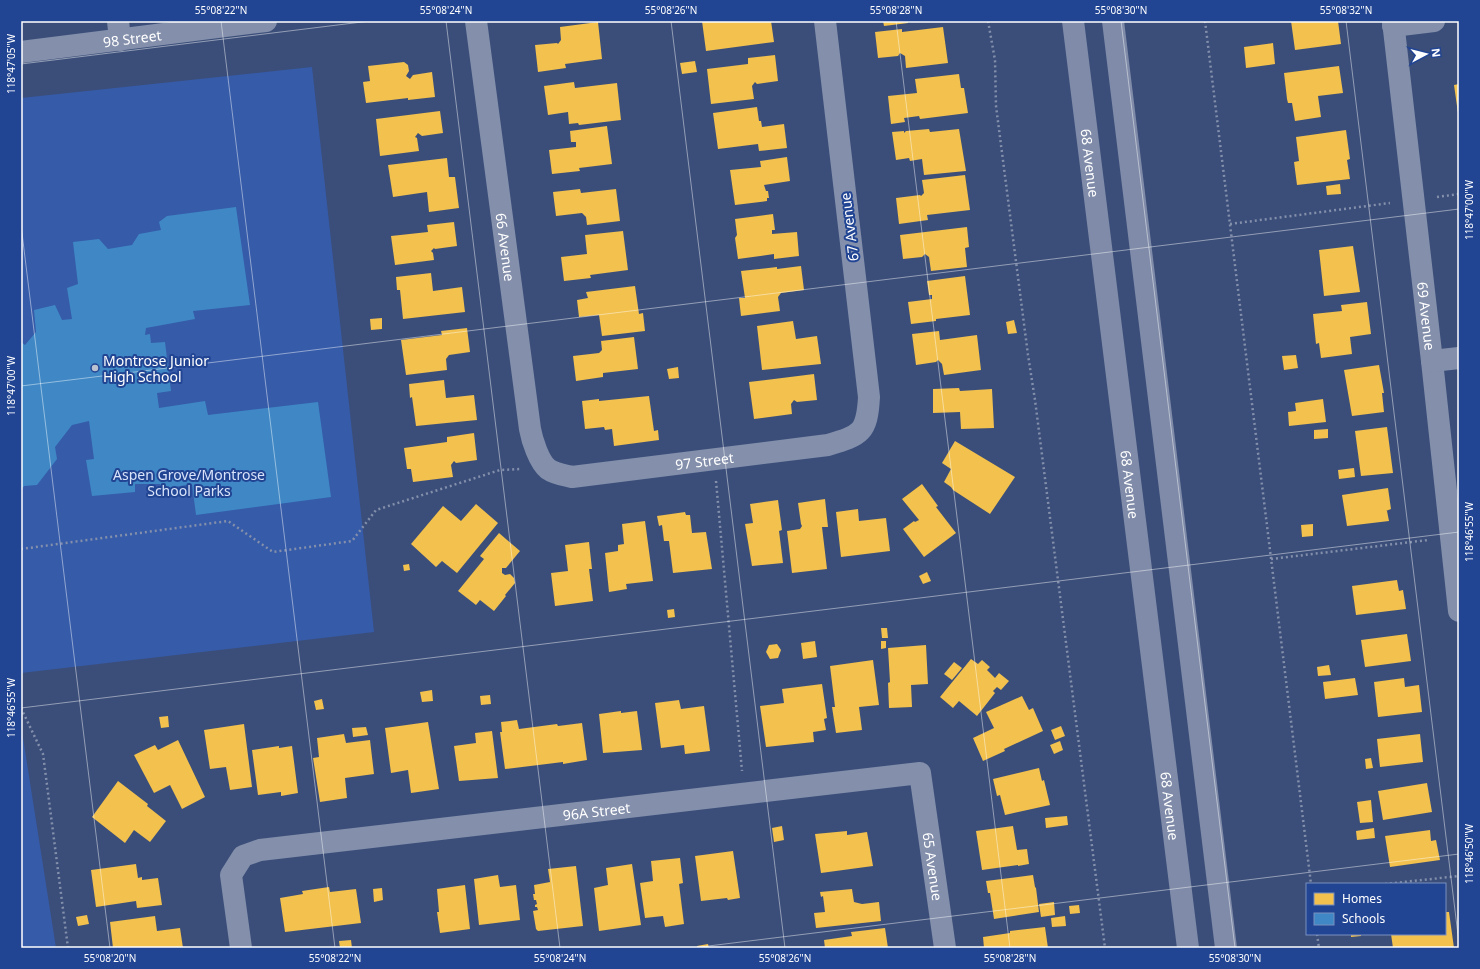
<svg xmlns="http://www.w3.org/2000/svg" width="1480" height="969" font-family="'Noto Sans',sans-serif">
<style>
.green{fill:#365ba9}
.homes{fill:#f2c14e}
.schools{fill:#3f88c5}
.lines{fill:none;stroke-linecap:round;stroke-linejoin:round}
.path{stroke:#838fab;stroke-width:2.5;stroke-dasharray:2 3;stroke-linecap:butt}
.minor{stroke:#838fab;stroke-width:22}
.tertiary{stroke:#838fab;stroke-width:22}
.secondary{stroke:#7f8ba8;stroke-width:22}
.ticks{fill:none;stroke:#fff;stroke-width:1;stroke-opacity:0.45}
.poi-dot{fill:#bac1d0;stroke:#214493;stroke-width:1.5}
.labels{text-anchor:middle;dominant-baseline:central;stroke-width:4;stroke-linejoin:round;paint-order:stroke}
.street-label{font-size:14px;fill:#fff;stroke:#214493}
.poi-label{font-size:14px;fill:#fff;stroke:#214493;text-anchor:start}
.park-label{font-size:14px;fill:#d9e4fa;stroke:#214493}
.neatline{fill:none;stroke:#fff;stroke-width:1.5}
.ticks-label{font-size:10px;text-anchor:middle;fill:#fff}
</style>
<rect width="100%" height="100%" fill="#3b4e79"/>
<path class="green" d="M312 67 374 632 21 673V98Z
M21 725 56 948H21Z"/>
<path class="homes" d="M702 21H771L774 42 706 51Z
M883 21H908V23L884 26Z
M1291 21H1338L1341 44 1295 50Z
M598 22 602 59 565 64 566 68 538 72 535 45 557 43 558 44 561 40 560 27Z
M943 27 948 63 906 68 905 56 900 53 898 56 878 58 875 32 902 29V32Z
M1273 43 1275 64 1246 68 1244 47Z
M775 55 778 81 757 84 755 82 752 86 754 99 711 104 707 69 748 64V58Z
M695 61 697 72 682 74 680 63Z
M404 62 408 65 409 71 406 76 410 79 413 75 432 72 435 97 408 100V98L366 103 363 82 370 81 368 66Z
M1339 66 1343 93 1318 96 1321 117 1295 121 1292 103H1288L1287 99 1284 73Z
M959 74 961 88H964L968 113 920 119 919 116 904 118 905 122 891 124 888 96 917 93 915 79Z
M574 82 575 88 617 83 621 120 579 125 578 123 569 124 568 112 548 115 544 86Z
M1459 84V113H1458L1454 85Z
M757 107 759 121H761L762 127 784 124 787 148 759 151 758 144 718 149 713 113Z
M440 111 443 133 422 136 418 133 415 137 417 138 419 151 380 156 376 119Z
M607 126 612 164 579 168 580 171 552 174 549 150 576 147V142H571L570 131Z
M929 129 930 132 959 129 966 171 924 175 922 159 910 161 909 158 896 160 892 132 904 131V133L906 131Z
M1346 130 1350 159 1347 160 1350 179 1297 185 1294 162 1299 161 1296 137Z
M787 157 790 181 764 185 766 191H768L769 198H767V201L735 205 730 170 761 167 760 161Z
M447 158 449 177H455L459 208 429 212 427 192 393 197 388 165Z
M965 175 970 210 927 215 928 220 899 224 896 198 920 195 921 196 924 193 922 180Z
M1340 184 1341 194 1327 195 1326 186Z
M580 189 581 193 616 189 620 221 587 225 586 217 582 213 556 216 553 192Z
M773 214 775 230H772V234L797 232 799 256 774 259V254L738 259 735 238 737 235 735 219Z
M454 222 457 246 435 249 434 248 431 251 433 253 434 260 395 265 391 236 428 232 427 225Z
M967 227 969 247 965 248 967 267 931 271 929 257 925 254 922 257 903 259 900 235Z
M623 231 628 270 590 275 591 278 564 281 561 257 587 254 585 235Z
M1353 246 1360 292 1324 296 1319 250Z
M801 266 804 290 781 293 778 297 780 311 741 316 739 298H745L741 271 777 267V269Z
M431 273 433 291 462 287 465 312 403 319 400 290H397L396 277Z
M965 276 970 315 936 319V321L911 324 908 302 932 299V295H929L927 281Z
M635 286 639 314 643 313 645 331 602 336 599 315 579 317 577 300 588 298 586 292Z
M1367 302 1371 334 1350 337 1352 354 1321 358 1319 343 1316 344 1313 314 1342 311 1341 305Z
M382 318V329L371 330 370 319Z
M1014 320 1017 333 1008 334 1006 322Z
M793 321 796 339 817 336 821 364 762 370 757 326Z
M467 328 470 352 449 355 446 359 447 370 406 375 401 340 442 335 441 331Z
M939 331 940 340 977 335 981 370 944 375 942 364 938 360 936 362 916 365 912 334Z
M634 337 638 369 603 373V377L576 381 573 356 599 353 602 350 601 341Z
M1296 355 1298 368 1284 370 1282 356Z
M1379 365 1384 393H1382L1384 412 1352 416 1344 370Z
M678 367 679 378 669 379 667 369Z
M814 374 817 400 797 402 794 400 791 404 792 414 754 419 749 382Z
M444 380 446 398 474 395 477 420 416 426 412 397 410 398 409 384Z
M959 388 960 391 992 389 994 428 961 429 960 412 933 413V389Z
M649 396 654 431 658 430 659 440 614 446 612 429 605 430 604 427 585 429 582 401 599 399V401Z
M1323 399 1326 422 1289 426 1288 412 1296 411 1295 403Z
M1387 427 1393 473 1361 476 1355 431Z
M1328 429V438L1314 439V430Z
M474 433 477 460 456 463 454 461 451 465 453 477 413 482 411 469H407L404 448 447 442V437Z
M955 441 1015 477 990 514 953 490 951 487 944 482 951 469 942 463Z
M1354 468 1355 477 1339 479 1338 470Z
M922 484 938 506 936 507 956 533 924 557 903 529 914 521 915 522 919 520 902 499Z
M1388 488 1391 509 1386 511H1387L1389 521 1347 526 1342 495Z
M825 499 828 527H822L827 569 792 573 787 531 800 529 802 526 801 524 798 503Z
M778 500 782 530 779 531 783 563 752 566 745 524 753 523 750 504Z
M476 504 498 523 457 573 442 561 436 567 411 544 443 506 461 521Z
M858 509 859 521 886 518 890 551 841 557 836 512Z
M685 512 686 515H690L692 533 706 532 712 569 673 573 669 541H664L662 525 659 526 657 516Z
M645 521 653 581 626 584 627 589 609 592 605 553 618 551V545L624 544 622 524Z
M1313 524V536L1302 537 1301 525Z
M499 533 520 551 506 568H502V573L505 575 510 574 514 578 515 583 505 595 506 596 494 611 480 600 476 605 458 591 484 559 480 556Z
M589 542 592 569H589L593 601 555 606 551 573 568 571 565 545Z
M409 564 410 570 404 571 403 565Z
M927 572 931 581 923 584 919 576Z
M1397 580 1399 591 1403 590 1406 609 1356 615 1352 586Z
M674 609 675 617 668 618 667 610Z
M881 628H887L888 638H882Z
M1407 634 1411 661 1365 667 1361 640Z
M815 641 817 657 803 659 801 643Z
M881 641H886V648L881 649Z
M777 644 781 650 778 658 770 659 766 652 769 645Z
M926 645 928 684 911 685 912 707 889 708 888 683 890 682 888 648Z
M971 659 978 664 982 660 990 667 987 670 995 678 999 673 1009 681 1001 690 997 687 993 691 995 693 977 716 959 701 953 708 940 697Z
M873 660 879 705 859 707 862 730 836 733 832 707H835L830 666Z
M954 662 962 668 952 680 944 674Z
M1329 665 1331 675 1318 676 1317 667Z
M1355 678 1358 695 1325 699 1323 682Z
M1404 678 1405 687 1419 685 1422 712 1378 717 1374 682Z
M822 684 827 718 824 719 826 730 813 732 814 742 766 747 760 706 784 703 782 689Z
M432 690 433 701 422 702 420 692Z
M490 695 491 704 481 705 480 696Z
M1022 696 1029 710 1033 708 1043 731 1004 749 1005 751 983 761 973 738 994 728 986 712Z
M322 699 324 709 316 710 314 701Z
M679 700 681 709 704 706 710 751 685 754 684 745 661 748 655 703Z
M621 711V713L637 711 642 750 603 753 599 714Z
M168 716 169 727 161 728 159 717Z
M517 720 519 729 557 724 558 726 582 723 587 760 563 764V762L505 769 500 732H502L501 722Z
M428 722 439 789 411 793 408 770 391 773 385 728Z
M244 724 252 787 230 790 226 767 210 769 204 730Z
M1061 726 1065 736 1055 740 1051 730Z
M366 727 368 735 353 737 352 728Z
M492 731 498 778 459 781 454 746 476 743 475 733Z
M344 734 346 743 370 740 374 774 345 778 347 798 320 802 313 758 319 757 317 738Z
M1420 734 1423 762 1380 767 1377 739Z
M178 740 205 797 182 809 170 785 154 793 134 755 155 745 158 750Z
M1060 741 1063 750 1054 754 1050 745Z
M279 746V748L292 746 298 793 281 796V792L258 795 252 750Z
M1371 758 1373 768 1366 769 1365 759Z
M1039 768 1042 781 1044 780 1050 805 1005 815 1000 795 997 796 993 779Z
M118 781 148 804 147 806 166 821 150 842 134 830 125 843 92 817Z
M1427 783 1432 812 1383 820 1378 791Z
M1371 800 1373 822 1360 823 1357 802Z
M1067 816 1068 825 1046 828 1045 818Z
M782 826 784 840 774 842 772 828Z
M1013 826 1017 850 1027 849 1029 864 1018 866V865L982 870 976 831Z
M1374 828 1375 838 1357 840 1356 831Z
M1430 830 1431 841 1436 840 1440 860 1390 867 1385 836Z
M847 831V835L867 832 873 866 821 873 815 834Z
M733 851 740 898 728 900 727 898 701 901 695 856Z
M680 858 683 883 679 884 684 924 665 927 663 916 645 918 640 883 653 881 651 861Z
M136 864 138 878 142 877V880L158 878 162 905 137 908 136 901 96 907 91 870Z
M632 864 641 925 599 931 594 888 608 885 606 868Z
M576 866 583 926 538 931 536 929 533 911 538 910 537 907H535V905L537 904 536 900H534L533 894H535L534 885 550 882 548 869Z
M498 875 500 887 516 885 520 920 479 925 474 879Z
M1033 875 1035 887 1036 888 1039 912 994 919 990 893H988L986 881Z
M465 885 470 929 440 933 437 912H439L437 889Z
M329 887 330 892 356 889 361 923 285 932 280 898 303 894 302 891Z
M382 888 383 900 374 902 373 889Z
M852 889 854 902 862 904 879 902 881 921 816 928 814 913 825 912 823 896 821 897 820 892Z
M1054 902 1055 915 1041 917 1039 904Z
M1079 905 1080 913 1070 914 1069 906Z
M1445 912H1449L1454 948H1393L1391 934H1445Z
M87 915 89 924 78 926 76 917Z
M155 916 157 931 180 928 183 948H113L110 922Z
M1065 916 1066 926 1052 927 1051 918Z
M1045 927 1048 948H984L983 937 1010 933V931Z
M885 928 888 948H825L824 940 852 936 851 932Z
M1351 934H1361V936L1351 937Z
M351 940 352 948H340L339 941Z
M708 944 709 948H697V946Z"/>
<path class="schools" d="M236 207 250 305 193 311 195 319 146 328 145 335 150 334 151 343 165 342 171 391 157 393 159 408 205 401 208 415 318 402 331 497 196 515 192 484 163 489 160 484H135V492L92 496 86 460 94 459 89 421 72 425 55 447 57 459 37 485 24 486 21 491V342L25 345 36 332 34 310 55 305 62 320 72 319 67 288 78 284 73 242 99 239 108 249 132 245 139 234 161 230 159 222 167 216Z"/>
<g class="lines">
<path class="path" d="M988 21 995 60 996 106 1028 355 1035 400 1105 948
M1205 21 1311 884
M1437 197 1459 194
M1230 224 1390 203
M716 481 742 771
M21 549 228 521 273 552 352 541 376 510 500 470 521 469
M1271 559 1428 540
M21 708 43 754 68 948
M1385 884 1459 876
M1317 934 1319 948"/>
<g class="minor">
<path d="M118 21 120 40"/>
<path id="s1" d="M476 21 530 429C532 440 539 462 548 469 555 474 564 475 572 477L828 445C861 435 867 433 869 397L825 21"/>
<path id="s2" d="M1393 21 1432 361 1459 611"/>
<path d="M1393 26 1434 21"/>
<path d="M1432 361 1459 358"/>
<path id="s3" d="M241 948 231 875 243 856 260 850 920 773 945 948"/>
</g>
<path class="tertiary" id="s4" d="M21 52 266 21"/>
<g class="secondary">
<path id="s5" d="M1073 21 1188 948"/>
<path d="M1113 21 1226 948"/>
</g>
</g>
<path class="ticks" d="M221 21 335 948M446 21 560 948M671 21 785 948M896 21 1010 948M1121 21 1235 948M1346 21 1459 943M21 64 370 21M21 225 110 948M21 386 1459 209M21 708 1459 532M692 948 1459 854"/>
<circle class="poi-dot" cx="95" cy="368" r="4"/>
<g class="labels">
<g class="street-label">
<text stroke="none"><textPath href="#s4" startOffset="112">98 Street</textPath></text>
<text stroke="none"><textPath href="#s5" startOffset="143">68 Avenue</textPath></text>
<text transform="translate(849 227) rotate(-97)">67 Avenue</text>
<text stroke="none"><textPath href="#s1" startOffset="228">66 Avenue</textPath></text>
<text stroke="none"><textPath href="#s2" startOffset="297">69 Avenue</textPath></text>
<text stroke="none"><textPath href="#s1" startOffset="615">97 Street</textPath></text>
<text stroke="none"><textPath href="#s5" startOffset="467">68 Avenue</textPath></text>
<text stroke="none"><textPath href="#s5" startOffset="791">68 Avenue</textPath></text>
<text stroke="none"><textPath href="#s3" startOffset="453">96A Street</textPath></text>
<text stroke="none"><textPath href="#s3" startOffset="873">65 Avenue</textPath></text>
</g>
<g class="poi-label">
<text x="103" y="360">Montrose Junior<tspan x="103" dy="16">High School</tspan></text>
</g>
<g class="park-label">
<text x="189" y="474">Aspen Grove/Montrose<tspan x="189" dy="16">School Parks</tspan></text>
</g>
</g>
<rect width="1480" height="969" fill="none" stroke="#214493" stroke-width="44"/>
<rect x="1306" y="883" width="140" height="52" fill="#214493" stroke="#7a8fbe"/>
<rect x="1314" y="893" width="20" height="12" fill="#f2c14e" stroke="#7a8fbe"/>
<text x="1342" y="903" font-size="12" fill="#ffffff">Homes</text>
<rect x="1314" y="913" width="20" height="12" fill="#3f88c5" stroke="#7a8fbe"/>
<text x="1342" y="923" font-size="12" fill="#ffffff">Schools</text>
<g transform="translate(1426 54) rotate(83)" stroke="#214493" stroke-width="3" paint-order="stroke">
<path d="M0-3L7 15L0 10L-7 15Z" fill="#ffffff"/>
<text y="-6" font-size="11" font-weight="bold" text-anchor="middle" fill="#ffffff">N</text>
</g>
<rect x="22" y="22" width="1436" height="925" class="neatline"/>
<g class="ticks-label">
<text x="221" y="14">55°08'22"N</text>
<text x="446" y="14">55°08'24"N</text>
<text x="671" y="14">55°08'26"N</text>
<text x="896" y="14">55°08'28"N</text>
<text x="1121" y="14">55°08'30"N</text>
<text x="1346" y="14">55°08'32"N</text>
<text transform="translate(11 64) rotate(-90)" y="4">118°47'05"W</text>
<text transform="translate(1469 210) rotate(-90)" y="4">118°47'00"W</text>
<text transform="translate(11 386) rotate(-90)" y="4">118°47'00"W</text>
<text transform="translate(1469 532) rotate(-90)" y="4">118°46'55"W</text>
<text transform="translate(11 708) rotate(-90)" y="4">118°46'55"W</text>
<text transform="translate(1469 854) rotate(-90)" y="4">118°46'50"W</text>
<text x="110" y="962">55°08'20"N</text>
<text x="335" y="962">55°08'22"N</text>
<text x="560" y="962">55°08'24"N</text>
<text x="785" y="962">55°08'26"N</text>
<text x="1010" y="962">55°08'28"N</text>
<text x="1235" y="962">55°08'30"N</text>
</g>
</svg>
